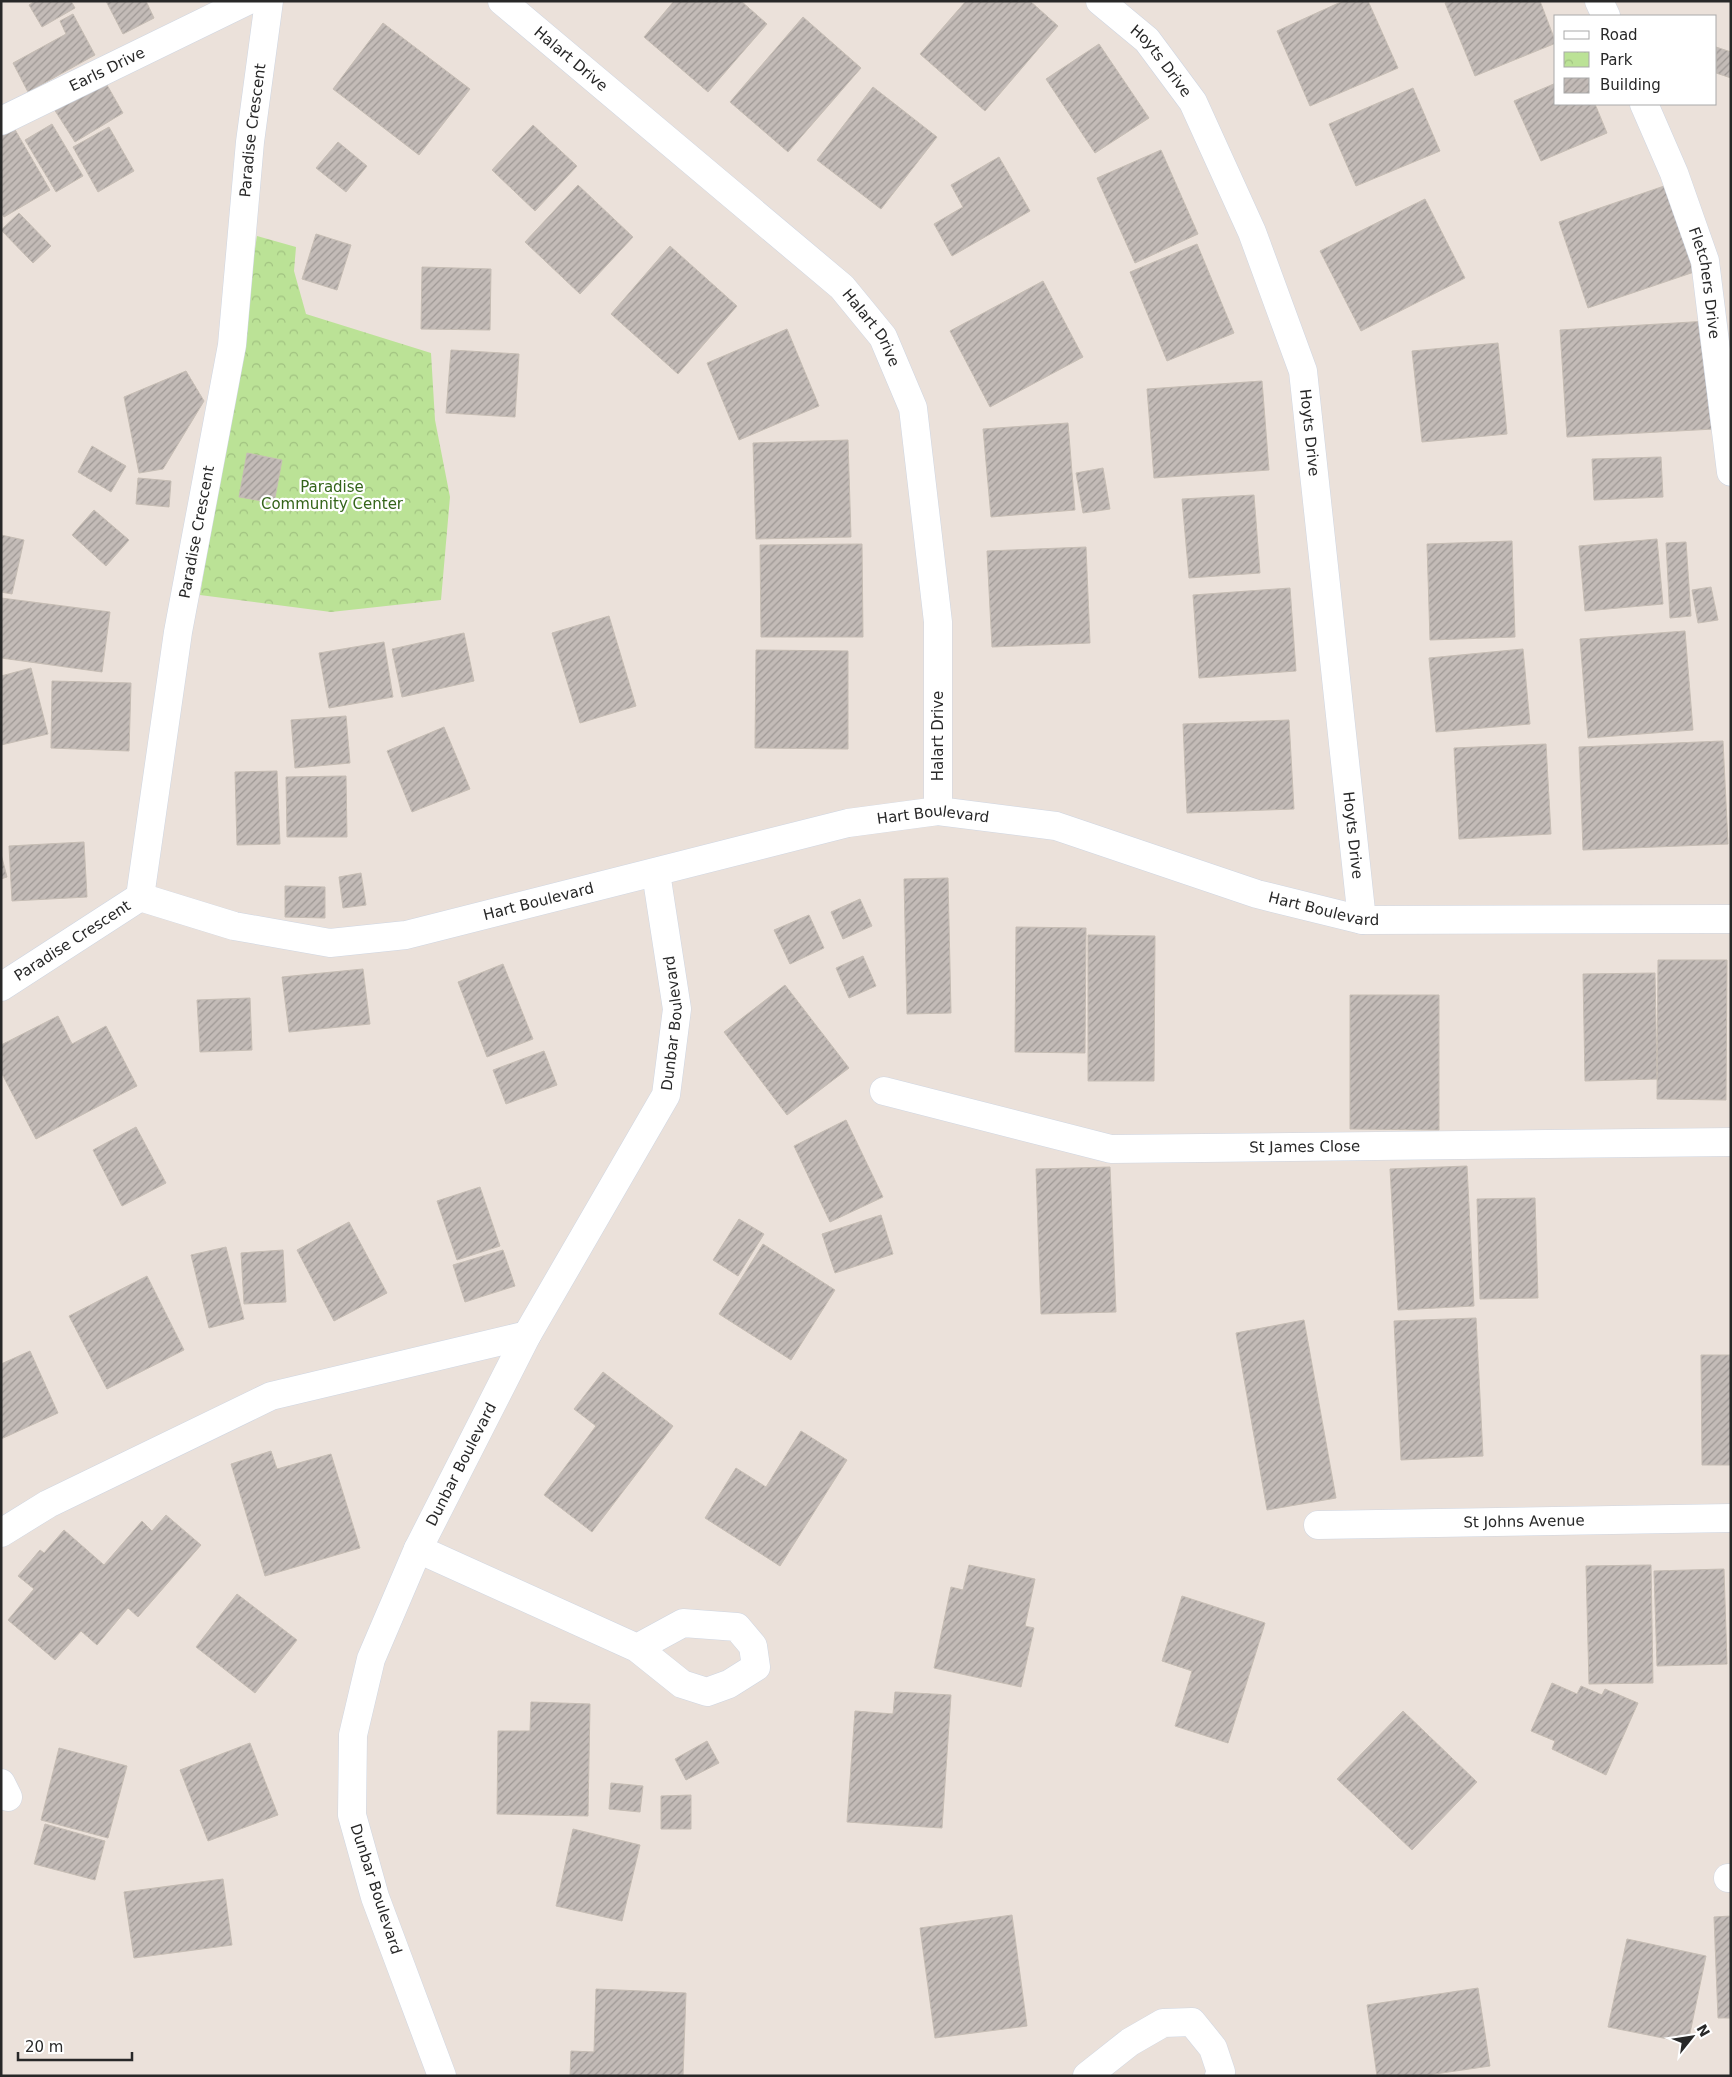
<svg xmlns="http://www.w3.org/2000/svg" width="1732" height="2077" font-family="'DejaVu Sans',sans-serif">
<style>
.park{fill:url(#park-crowns)}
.building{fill:url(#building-hatch);stroke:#c6bdb4}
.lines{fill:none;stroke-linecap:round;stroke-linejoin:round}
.street-casing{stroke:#cfd6e2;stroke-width:29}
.secondary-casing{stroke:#cfd6e2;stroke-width:29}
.street{stroke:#fff;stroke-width:28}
.secondary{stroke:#fff;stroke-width:28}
.labels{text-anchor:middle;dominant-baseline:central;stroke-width:4.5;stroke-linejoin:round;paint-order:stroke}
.street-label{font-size:15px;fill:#282828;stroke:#fff}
.park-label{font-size:15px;fill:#34641a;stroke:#fff}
</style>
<defs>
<pattern id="park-crowns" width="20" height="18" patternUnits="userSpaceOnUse" patternTransform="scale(1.25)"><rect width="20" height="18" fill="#bbe296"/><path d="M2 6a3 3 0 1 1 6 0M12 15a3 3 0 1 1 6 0" fill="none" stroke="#a1c281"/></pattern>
<pattern id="building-hatch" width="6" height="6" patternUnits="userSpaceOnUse" patternTransform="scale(1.25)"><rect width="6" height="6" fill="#c3bbb7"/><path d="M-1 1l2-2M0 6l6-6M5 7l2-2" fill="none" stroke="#9e9895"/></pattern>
</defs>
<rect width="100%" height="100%" fill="#ebe1da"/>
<path class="park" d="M257 236 296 247 294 271 306 314 431 353 435 420 450 497 441 600 331 612 200 595Z"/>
<path class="building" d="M35 1H71L75 8 42 27 29 5Z
M106 1H146L154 18 123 34Z
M674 1H741L767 24 708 92 644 37Z
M966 1H1030L1058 26 985 111 920 54Z
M1343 1H1368L1398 68 1310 106 1277 31Z
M1450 1H1540L1556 43 1475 76 1445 3Z
M73 14 95 55 28 92 13 63 66 34 60 21Z
M803 17 861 68 788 152 730 102Z
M383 23 470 89 419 155 333 89Z
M1099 44 1149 118 1095 153 1046 79Z
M1716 47 1731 52V78L1716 73Z
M103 78 123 113 75 142 54 109Z
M1556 83V104H1595L1607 133 1541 161 1514 101Z
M873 87 937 137 881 209 817 160Z
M1413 88 1440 151 1356 186 1329 124Z
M10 121 50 190 4 217 1 213V126Z
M52 124 83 176 56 192 25 140Z
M533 125 577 166 535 211 492 170Z
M109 127 134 171 98 192 73 147Z
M338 142 367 166 346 192 316 168Z
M1161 150 1198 234 1135 263 1097 178Z
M999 157 1030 211 952 256 934 224 963 207 951 185Z
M1673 183 1703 269 1588 308 1559 222Z
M578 185 633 237 580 294 525 242Z
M1425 199 1465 278 1361 331 1320 251Z
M19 213 51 246 33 263 1 230Z
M316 234 351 245 337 290 302 279Z
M1197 244 1234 333 1167 361 1130 272Z
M670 246 737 306 678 374 611 314Z
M422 267 491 269 490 330 421 329Z
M1043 281 1083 357 990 407 950 331Z
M1708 321 1714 429 1567 437 1560 330Z
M787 329 819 406 739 440 707 363Z
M1498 343 1507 434 1422 442 1412 351Z
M451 350 519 354 515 417 446 413Z
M186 371 204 401 163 469 139 473 124 397Z
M1262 381 1269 470 1154 478 1147 389Z
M1068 423 1075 510 991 517 983 429Z
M848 440 851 537 756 539 753 443Z
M92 446 126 466 111 492 78 472Z
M247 453 282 460 274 503 239 497Z
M1661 457 1663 497 1594 500 1592 459Z
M1103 468 1110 509 1083 513 1076 473Z
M138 478 171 481 169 507 136 504Z
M1254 495 1260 573 1189 578 1182 499Z
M94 510 129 540 106 566 72 535Z
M1 535 24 540 12 594 1 592Z
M1657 539 1663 604 1585 611 1579 546Z
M1512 541 1515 637 1430 640 1427 544Z
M1686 542 1691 616 1670 618 1666 543Z
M862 544 863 637H761L760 545Z
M1086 547 1090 643 992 647 987 551Z
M1711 587 1718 620 1698 623 1692 590Z
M1290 588 1296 671 1199 678 1193 595Z
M1 598 110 612 102 672 1 658Z
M609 616 636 706 580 723 552 633Z
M1685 631 1693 730 1588 738 1580 639Z
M464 633 474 681 402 697 392 649Z
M384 642 393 697 329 708 319 653Z
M1523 649 1530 724 1436 732 1429 658Z
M756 650 848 651V749L755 748Z
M31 668 48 734 1 745V676Z
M52 681 131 683 129 751 51 748Z
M346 716 350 763 295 768 291 720Z
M1289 720 1294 809 1187 813 1183 724Z
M444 727 470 789 412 812 387 751Z
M1723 741 1728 844 1583 850 1579 747Z
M1546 744 1551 834 1459 839 1454 748Z
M277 771 280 844 237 845 235 772Z
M346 776 347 837H287L286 777Z
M84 842 87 897 12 901 9 846Z
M1 854 7 877 1 879Z
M361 873 366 905 343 908 339 877Z
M948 878 951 1013 907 1014 904 879Z
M285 886 325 887V918L285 917Z
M860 899 872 926 843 939 831 912Z
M809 915 824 948 790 964 774 930Z
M1016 927 1086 928 1085 1053 1015 1052Z
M1088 935 1155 936 1154 1081H1088Z
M863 956 876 986 849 998 836 968Z
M1658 960H1727L1726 1100 1657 1099Z
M503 964 533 1039 487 1057 458 982Z
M363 969 370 1024 289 1032 282 977Z
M1655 973 1657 1079 1585 1081 1583 974Z
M785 985 849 1068 787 1115 724 1032Z
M1350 995H1439V1130L1350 1129Z
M250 998 252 1050 200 1052 197 1000Z
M58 1016 72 1044 106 1026 137 1086 36 1139 1 1072V1045Z
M544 1051 557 1085 506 1104 493 1070Z
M846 1120 883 1197 830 1222 794 1146Z
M136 1127 166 1183 122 1206 93 1150Z
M1467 1166 1474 1306 1398 1310 1390 1169Z
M1110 1167 1116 1312 1041 1314 1036 1169Z
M480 1187 500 1246 457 1260 437 1201Z
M1535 1198 1538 1298 1480 1299 1477 1199Z
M881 1215 893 1254 835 1273 822 1234Z
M739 1219 764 1234 738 1276 713 1260Z
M349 1222 387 1293 334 1321 297 1250Z
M763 1244 835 1290 791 1360 719 1314Z
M226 1247 244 1319 209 1328 191 1255Z
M283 1250 286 1302 244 1304 241 1253Z
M503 1250 515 1286 465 1302 453 1265Z
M147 1276 184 1350 107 1389 69 1316Z
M1476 1318 1483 1456 1401 1460 1394 1321Z
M1304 1320 1336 1498 1267 1510 1236 1333Z
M30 1351 58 1413 1 1439V1364Z
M1701 1355H1731V1465H1702Z
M603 1372 673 1426 592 1532 544 1495 596 1426 574 1409Z
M801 1431 847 1460 780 1566 705 1518 736 1468 766 1487Z
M271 1451 277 1469 331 1454 360 1548 265 1576 231 1464Z
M166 1515 201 1545 138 1617 128 1608 97 1645 81 1631 55 1660 8 1620 34 1589 18 1576 40 1550 44 1553 64 1530 104 1565 142 1521 152 1531Z
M969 1565 1035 1579 1025 1626 1034 1628 1021 1687 934 1668 951 1587 963 1590Z
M1651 1565 1653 1683 1589 1684 1586 1566Z
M1724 1569 1727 1664 1657 1666 1654 1571Z
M237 1594 297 1640 255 1693 196 1647Z
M1182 1596 1265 1623 1228 1743 1175 1726 1192 1671 1162 1661Z
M1552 1683 1577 1694 1581 1686 1602 1695 1605 1689 1638 1703 1606 1775 1552 1749 1555 1741 1531 1731Z
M895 1692 951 1695 942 1828 847 1822 855 1711 893 1714Z
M531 1702 590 1704 588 1816 497 1814 498 1731H530Z
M1403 1711 1477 1782 1412 1850 1337 1779Z
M707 1741 719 1763 686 1780 675 1759Z
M250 1743 278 1815 208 1841 180 1770Z
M59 1748 127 1766 108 1838 41 1820Z
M611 1783 643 1786 640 1812 609 1809Z
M691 1795V1829H661V1796Z
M45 1824 105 1841 95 1880 34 1864Z
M573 1829 640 1845 622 1921 556 1906Z
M223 1879 232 1945 134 1958 124 1892Z
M1012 1915 1027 2026 935 2038 920 1928Z
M1731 1916V2018H1718L1714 1917Z
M1627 1939 1706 1956 1688 2043 1608 2027Z
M1478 1988 1490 2066 1421 2076H1377L1367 2005Z
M596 1989 686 1993 683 2076H570L571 2051 594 2052Z"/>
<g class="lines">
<g class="street-casing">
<g id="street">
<path id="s1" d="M502 1 842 287 883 337 913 408 938 622V811"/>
<path id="s2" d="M1100 1 1147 40 1193 102 1252 232 1303 371 1362 920"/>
<path d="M1599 1 1606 16"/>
<path id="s3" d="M1644 104 1674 173 1705 261 1731 472"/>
<path id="s4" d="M1 121 247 1"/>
<path id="s5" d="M884 1091 1111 1149 1731 1142"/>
<path id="s6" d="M1318 1525 1731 1518"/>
<path d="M1 1533 48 1504 271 1396 527 1335"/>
<path d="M418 1549 637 1648 682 1684 707 1692 729 1684 756 1667 753 1646 737 1627 683 1623 637 1648"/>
<path d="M1 1783 8 1797"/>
<path d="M1728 1878H1731"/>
<path id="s7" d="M442 2076 375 1897 352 1815 353 1735 371 1659 418 1549 527 1335 666 1095 677 1009 656 873"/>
<path d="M1087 2076 1130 2042 1163 2023 1192 2022 1213 2048 1221 2072 1219 2076"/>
</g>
</g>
<g class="secondary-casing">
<g id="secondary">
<path id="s8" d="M140 897 234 926 330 943 406 935 848 823 938 811 1056 826 1257 894 1362 920 1731 919"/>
<path id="s9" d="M1 987 140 897 178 632 232 345 250 142 269 1"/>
</g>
</g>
<use href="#street" class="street"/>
<use href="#secondary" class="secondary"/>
</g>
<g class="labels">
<g class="street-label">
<text stroke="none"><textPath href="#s1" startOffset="90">Halart Drive</textPath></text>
<text stroke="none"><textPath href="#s2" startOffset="86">Hoyts Drive</textPath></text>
<text stroke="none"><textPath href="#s4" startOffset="118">Earls Drive</textPath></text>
<text stroke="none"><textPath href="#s9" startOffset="941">Paradise Crescent</textPath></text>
<text stroke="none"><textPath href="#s3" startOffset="190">Fletchers Drive</textPath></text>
<text stroke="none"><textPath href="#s1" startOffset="495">Halart Drive</textPath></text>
<text stroke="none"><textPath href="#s2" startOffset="491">Hoyts Drive</textPath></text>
<text stroke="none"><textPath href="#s9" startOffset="535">Paradise Crescent</textPath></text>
<text transform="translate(938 736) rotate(-90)">Halart Drive</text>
<text stroke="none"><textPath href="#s8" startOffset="814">Hart Boulevard</textPath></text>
<text stroke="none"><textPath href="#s2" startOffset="896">Hoyts Drive</textPath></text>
<text stroke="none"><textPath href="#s8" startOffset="409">Hart Boulevard</textPath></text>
<text stroke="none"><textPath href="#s8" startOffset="1219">Hart Boulevard</textPath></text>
<text stroke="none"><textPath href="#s9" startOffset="85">Paradise Crescent</textPath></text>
<text stroke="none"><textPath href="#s7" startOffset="1144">Dunbar Boulevard</textPath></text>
<text stroke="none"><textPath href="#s5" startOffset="428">St James Close</textPath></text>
<text stroke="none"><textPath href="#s7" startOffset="649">Dunbar Boulevard</textPath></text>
<text stroke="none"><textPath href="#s6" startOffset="206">St Johns Avenue</textPath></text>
<text transform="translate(376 1889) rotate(72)">Dunbar Boulevard</text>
</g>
<g class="park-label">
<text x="332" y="487">Paradise<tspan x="332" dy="17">Community Center</tspan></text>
</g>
</g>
<rect width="1732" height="2077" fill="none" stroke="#282828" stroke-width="5"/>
<rect x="1554" y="15" width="162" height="90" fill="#ffffff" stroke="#a9a9a9"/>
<rect x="1564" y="31" width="25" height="8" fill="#ffffff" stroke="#a9a9a9"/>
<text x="1600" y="40" font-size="15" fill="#282828">Road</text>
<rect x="1564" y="52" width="25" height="15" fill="url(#park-crowns)" stroke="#a9a9a9"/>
<text x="1600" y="65" font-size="15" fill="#282828">Park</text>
<rect x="1564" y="78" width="25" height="15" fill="url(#building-hatch)" stroke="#a9a9a9"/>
<text x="1600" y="90" font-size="15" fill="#282828">Building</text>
<g transform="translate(1692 2037) rotate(60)" stroke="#ffffff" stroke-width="4" paint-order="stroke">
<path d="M0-4L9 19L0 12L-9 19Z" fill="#282828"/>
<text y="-8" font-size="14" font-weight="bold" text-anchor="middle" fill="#282828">N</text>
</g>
<path d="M18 2052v8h114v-8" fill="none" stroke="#282828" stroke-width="2.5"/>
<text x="25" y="2052" font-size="15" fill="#282828" stroke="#ffffff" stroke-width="4" paint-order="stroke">20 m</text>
</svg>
